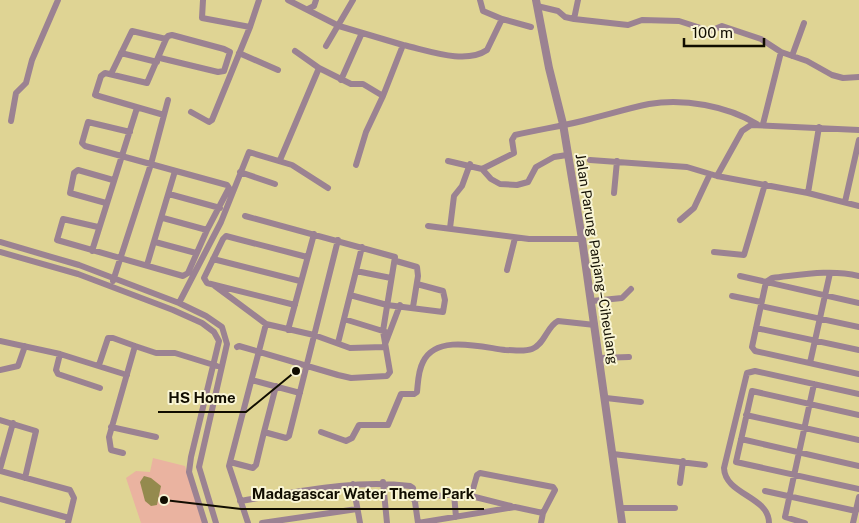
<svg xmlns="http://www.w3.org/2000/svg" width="859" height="523" font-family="'Public Sans',sans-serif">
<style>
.green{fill:#eab3a0}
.water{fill:#948a4e}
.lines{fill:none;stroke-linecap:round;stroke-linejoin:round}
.minor{stroke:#9b8292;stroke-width:6}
.tertiary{stroke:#9b8292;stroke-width:8}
.labels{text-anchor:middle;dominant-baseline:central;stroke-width:4;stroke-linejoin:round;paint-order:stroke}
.street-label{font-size:14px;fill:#110d00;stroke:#f9f5d5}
.leader{fill:none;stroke:#110d00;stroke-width:2}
.callout-dot{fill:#110d00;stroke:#f9f5d5;stroke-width:2}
.callout-label{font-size:15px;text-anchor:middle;font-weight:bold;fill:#110d00;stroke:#f9f5d5;stroke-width:4;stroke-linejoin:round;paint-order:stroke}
</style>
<rect width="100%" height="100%" fill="#dfd494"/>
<path class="green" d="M153 458 185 466 203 523H141L126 478 136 471 150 472Z"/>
<path class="water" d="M144 476 151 478 161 486 157 505 151 506 145 501 140 482Z"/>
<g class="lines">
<path class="minor" d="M203 0 202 18 250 27
M288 0 339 26 403 45
M480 0 483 11 502 19
M537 6 558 11 565 17 574 19 628 25 642 20 679 21 710 31 722 26 761 39 781 52 807 61 832 75 843 78 859 77
M308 9 314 6 316 0
M574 19 578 0
M326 46 353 0
M295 51 319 68
M121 53 157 62
M239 53 278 70
M792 56 804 23
M160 58 218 72 224 71 230 52 224 49 172 35 168 36 166 39
M111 74 132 31 166 39 147 83 105 73 101 76 95 95 164 115
M341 80 361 35
M191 112 209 122 212 120 250 27 259 0
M11 121 16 93 26 83 32 60 58 0
M763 124 781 52
M280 160 319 68 351 84H363L383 96 403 45C427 50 465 65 487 50L502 19 531 27
M590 160 687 167 717 176 808 193 859 206
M448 161 482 169 491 179 500 184 517 185 528 182 536 167 554 157 567 155
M356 165 366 132 383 96
M482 169 514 153 512 140 515 135C540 129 565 126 590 119 610 114 629 108 649 104 684 98 727 106 757 124
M240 172 275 184
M717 176 742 131 751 125 859 130
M614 193 617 161
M808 193 819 127
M169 194 220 208
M845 202 859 140
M106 203 70 193 74 173 78 170 113 180
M163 218 207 230
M680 220 694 208 710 174
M428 226 529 239H582
M98 227 63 219 57 240 183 276 188 273 207 230 229 188 227 185 85 146 82 143 88 122 130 132
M450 228 454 196 462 186 470 164
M0 242 79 265 179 303 206 316 222 327 227 344 199 467 216 523
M155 242 196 253
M92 251 137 108
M0 252 78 274 173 310 202 323 214 332 219 341 191 457 189 472 205 523
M714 252 744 255 765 184
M213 259 300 281
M396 261 417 267 418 276 413 307
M147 265 175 171
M507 270 515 238
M356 271 391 278
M740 276 859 303
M859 276C830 269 801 275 772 278L766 282 752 347 755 351 859 374
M113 281 151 164 168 100
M215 286 266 324 314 335 350 348 384 347 400 305
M350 295 387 305 443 312 445 300 443 291 417 284
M732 296 761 302
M592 301 622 298 631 289
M179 303 221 222 249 152 292 165 328 188
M295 305 207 283 204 278 223 239 226 236 307 257
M761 306 859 327
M344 319 386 332
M756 328 859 350
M288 330 314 234
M0 341 60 354 127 375
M338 343 362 247
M237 347 239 346 338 375 351 378 387 376 390 372 383 331 395 257 245 216
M60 354 56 370 58 374 100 388
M600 358 629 357
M810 363 830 273
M99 365 108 338H113L135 346
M0 370 18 366 25 346
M252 380 300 393
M606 398 641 402
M746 415 859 440
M859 415 752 391 736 462 859 489
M0 420 36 431 25 478
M111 427 156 437
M264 432 276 386
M321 432 346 441 352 438 359 425H388L401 394H414L417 392C418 383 418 371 423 362 436 334 481 347 505 350 514 350 524 352 532 349 545 344 547 326 558 321L595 325
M741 439 859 466
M123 453 111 450 109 437 135 346 156 353H175L217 366
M613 454 705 465
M230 462 253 468 256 465 264 432 286 438 289 436 338 240
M0 469 13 423
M0 471 70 490 74 498 68 523
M383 482 387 523
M680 483 683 461
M353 484 360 523
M765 491 856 511
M454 494 456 517
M471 496 477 475 480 473 553 487 555 490 543 513 541 523
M0 499 69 518
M413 499 454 494 471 496 511 506
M240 501C297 492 353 479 410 486L413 488 418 523
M621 508H675
M248 523 229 466 266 324
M262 523 357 509
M418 523 515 507 543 513
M769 523C769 496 725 495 724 468L747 373 755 371 859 394
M805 523 785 517 814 384
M853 523 859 497"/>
<path class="tertiary" d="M536 0 549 68 563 124 582 239 622 523"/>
</g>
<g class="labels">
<g class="street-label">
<text transform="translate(597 259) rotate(81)">Jalan Parung Panjang–Ciheulang</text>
</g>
</g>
<path class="leader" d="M296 371L246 412H158M164 500L241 509H484"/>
<g class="callout-dot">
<circle cx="296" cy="371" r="5"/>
<circle cx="164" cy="500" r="5"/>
</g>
<g class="callout-label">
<text x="202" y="403">HS Home</text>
<text x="363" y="499">Madagascar Water Theme Park</text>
</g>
<path d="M684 38v8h80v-8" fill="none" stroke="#110d00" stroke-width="2.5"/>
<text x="692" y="38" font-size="15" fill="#110d00" stroke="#f9f5d5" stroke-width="4" paint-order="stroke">100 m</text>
</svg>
